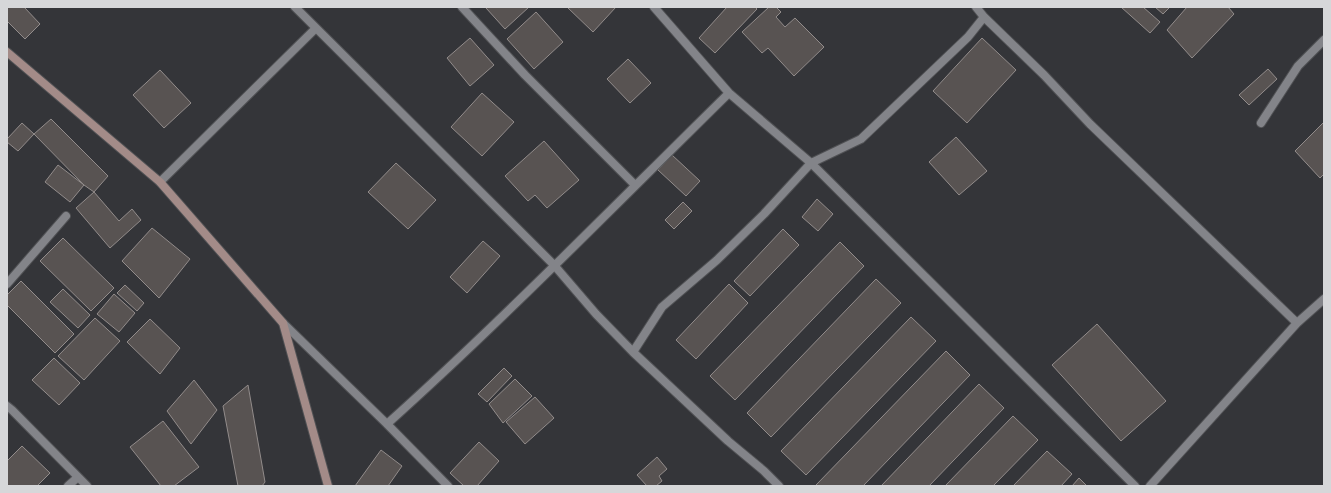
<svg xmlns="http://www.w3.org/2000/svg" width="1331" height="493" font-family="'Open Sans',sans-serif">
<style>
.building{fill:#585352;stroke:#928c8b}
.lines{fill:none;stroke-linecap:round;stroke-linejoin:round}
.lane-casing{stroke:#505154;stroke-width:10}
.street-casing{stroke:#505154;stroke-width:10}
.secondary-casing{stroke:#505154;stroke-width:10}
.lane{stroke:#838489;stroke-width:8}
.street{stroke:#838489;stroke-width:8}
.secondary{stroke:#a38b88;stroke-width:8}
</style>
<rect width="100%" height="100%" fill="#343539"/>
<path class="building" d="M7 7H24L40 24 25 39 7 21Z
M488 7H529L505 29 486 8Z
M567 7H616L593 32Z
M727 7H755L757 9 715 53 699 38Z
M769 7H776L781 12 776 17 785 27 795 18 824 47 794 76 768 48 762 53 742 32Z
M1121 7H1143L1160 22 1150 33Z
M1155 7H1170L1163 14Z
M1187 7H1228L1234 14 1192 58 1167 30Z
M536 12 563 42 534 69 507 39Z
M470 38 494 65 470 86 447 58Z
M982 38 1016 70 967 123 933 91Z
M628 59 651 83 630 103 607 79Z
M1268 69 1277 79 1249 105 1239 95Z
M160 70 191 103 164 128 133 95Z
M482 93 514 122 482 156 451 127Z
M51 119 108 176 94 192 84 185 34 134Z
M1324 122V174L1320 178 1295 151Z
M22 123 34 134 18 151 7 142V139Z
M956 137 987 171 959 195 929 162Z
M544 141 579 180 547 208 535 195 528 201 505 176Z
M672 155 700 181 686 196 658 170Z
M396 163 436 200 408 229 368 192Z
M58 165 84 185 70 202 45 182Z
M94 192 119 221 132 209 141 220 110 248 76 208Z
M817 199 833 214 818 231 802 217Z
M683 202 692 211 674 229 665 220Z
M152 228 190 259 159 298 122 261Z
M783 229 799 245 750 296 734 281Z
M63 238 114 288 91 311 40 261Z
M483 241 500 256 467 293 450 277Z
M840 242 864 266 735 400 710 376Z
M876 279 901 303 771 437 747 413Z
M21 281 74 334 55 353 7 305V295Z
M729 284 748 303 696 359 676 340Z
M125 285 144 303 137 311 117 293Z
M63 289 90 315 78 328 50 302Z
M114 294 135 313 119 332 97 314Z
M911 317 936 341 806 475 781 451Z
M95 318 120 341 84 380 58 356Z
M150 319 180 348 160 374 127 342Z
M1097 324 1166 401 1121 441 1052 365Z
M946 351 970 375 863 486H817L816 485Z
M54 358 80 383 59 405 32 380Z
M504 368 512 376 487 402 478 394Z
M515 379 532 396 503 423 489 404Z
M194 380 217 410 191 444 167 411Z
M979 384 1004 408 929 486H881Z
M248 385 265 482 262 486H238L223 406Z
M535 397 554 418 525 444 506 422Z
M1013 416 1038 440 993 486H945Z
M163 421 199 467 174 486H161L130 447Z
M479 442 499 461 477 486H464L450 473Z
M22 446 50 473 37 486H7V461Z
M381 450 402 466 388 486H355Z
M1047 451 1072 474 1061 486H1013Z
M657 457 667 469 659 476 662 481 656 486H647L637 475Z
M1079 478 1087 486H1072Z"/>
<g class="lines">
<g class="lane-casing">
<path id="lane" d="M7 284 66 216"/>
</g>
<g class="street-casing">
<path id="street" d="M295 7 554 265 596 314 633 352 728 441 764 471 779 486
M462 7 525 75 635 185
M654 7 729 93 811 163 1135 486
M976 7 984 17 1044 75 1090 124 1297 323
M1261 123 1298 66 1324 40
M160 182 316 28
M283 323 387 424 448 486
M633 352 662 307 717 260 764 214 811 163 861 139 968 37 984 17
M7 406 12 410 87 486
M387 424C505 318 616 204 729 93
M68 486 78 477
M1150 486 1297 323 1324 299"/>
</g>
<g class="secondary-casing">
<path id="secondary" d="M7 52 160 182 283 323 328 486"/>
</g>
<use href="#lane" class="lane"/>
<use href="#street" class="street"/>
<use href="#secondary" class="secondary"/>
</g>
<rect width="1331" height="493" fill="none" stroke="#d6d7d9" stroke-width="16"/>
</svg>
